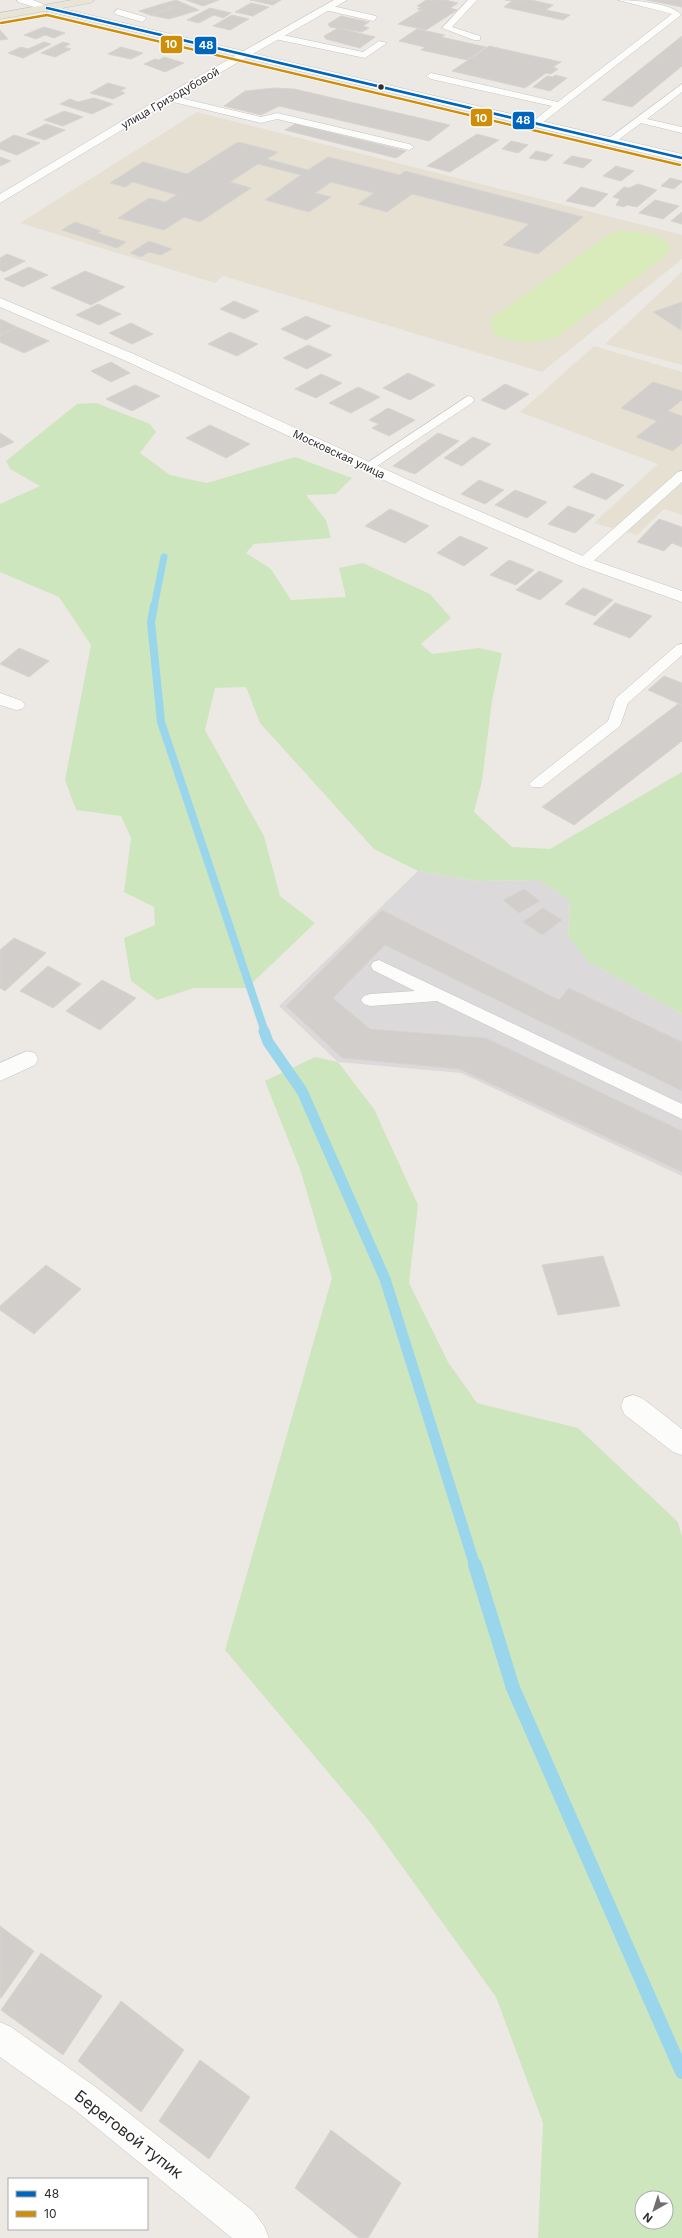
<svg xmlns="http://www.w3.org/2000/svg" width="682" height="2238" font-family="Inter,sans-serif">
<style>
.industrial{fill:#dcd9db}
.education{fill:#e6e0d3}
.green{fill:#cee6be;fill-rule:evenodd}
.pitch{fill:#d9eabb}
.lines{fill:none;stroke-linecap:round;stroke-linejoin:round}
.stream-far3{stroke:#99d6ec;stroke-width:7}
.stream-far2{stroke:#99d6ec;stroke-width:8}
.stream-far1{stroke:#99d6ec;stroke-width:11}
.stream{stroke:#99d6ec;stroke-width:14}
.building{fill:#d1cecb;stroke:#d7d4d0}
.service-casing{stroke:#c5c4c5;stroke-width:1}
.minor-casing{stroke:#c5c4c5;stroke-width:1}
.secondary-casing{stroke:#c5c4c5;stroke-width:1}
.primary-casing{stroke:#c6c5c4;stroke-width:1}
.service{fill:#fcfcfb;fill-rule:evenodd}
.minor{fill:#fcfcfb;fill-rule:evenodd}
.secondary{fill:#fcfcfb;fill-rule:evenodd}
.primary{fill:#e8e4d6;fill-rule:evenodd}
.bus-1-casing{stroke:#fff;stroke-width:4}
.bus-2-casing{stroke:#fff;stroke-width:4}
.bus-1{stroke:#0065bd;stroke-width:2.5}
.bus-2{stroke:#cf8e09;stroke-width:2.5}
.bus-dot{fill:#2e2e2e;stroke:#fff;stroke-width:1.5}
.labels{text-anchor:middle;dominant-baseline:central;stroke-width:3;stroke-linejoin:round;paint-order:stroke}
.far-street-label{font-size:11px;fill:#2e2e2e;stroke:#fff}
.near-street-label{font-size:16px;fill:#2e2e2e;stroke:#fff}
.line-badge{stroke:#fff;stroke-width:1.5}
.badge-label{font-size:11px;text-anchor:middle;font-weight:bold;fill:#fff}
</style>
<rect width="100%" height="100%" fill="#ece8e4"/>
<path class="industrial" d="M418 871 478 881 539 880 570 900 568 937 589 962 682 1014V1176L461 1073 338 1062 279 1006Z"/>
<path class="education" d="M197 112 682 235V259L542 372 223 276 215 283 20 223Z
M682 272V365L605 344Z
M594 346 682 372V515L664 509 637 535 594 523 658 464 520 412Z"/>
<path class="green" d="M96 403 150 424 156 432 140 453 170 475 207 483 295 457 352 478 336 494 306 495 326 520 331 538 254 544 246 553 271 569 291 600 346 597 339 568 363 563 430 594 451 618 421 644 432 654 479 648 502 653 492 701 482 781 474 812 512 847 550 849 682 772V1014L589 962 568 937 570 900 539 880 478 881 418 871 374 849 260 723 246 687 215 688 205 730 264 836 280 896 315 923 247 988H194L157 1000 131 981 124 938 155 925 154 907 124 892 131 838 121 816 76 810 65 780 91 645 59 597 0 572V504L40 486 10 469 6 461 77 404Z
M315 1057 338 1062 374 1109 418 1205 409 1283 448 1362 477 1403 578 1428 678 1522 682 1537V2238H538L543 2123 496 1997 370 1822 225 1650 332 1278 301 1172 265 1081ZM642 2198H666V2222H642Z"/>
<path class="pitch" d="M622 231 654 234 670 245V250L664 257 559 336C533 345 521 344 495 335L491 327 492 318 611 233Z"/>
<g class="lines">
<path class="stream-far3" d="M154 607 164 557"/>
<path class="stream-far2" d="M154 606 151 622 161 722 265 1032"/>
<path class="stream-far1" d="M264 1031 268 1042 302 1091 385 1279 475 1566"/>
<path class="stream" d="M475 1565 513 1688 682 2072"/>
</g>
<path class="building" d="M176 0 199 10 169 19 150 15 173 8 162 4Z
M186 0H219L203 6Z
M250 0H281L273 5Z
M426 0H446L458 3 450 8 457 10 426 30 398 24 421 10 417 9 421 7 417 6Z
M505 0H532L553 5 546 10 570 15 563 20 504 7 512 1Z
M647 0H682V7Z
M251 3 269 7 253 16 235 12Z
M162 4 173 8 150 15 139 11Z
M210 8 231 13 223 18 214 15 199 23 187 20Z
M232 15 249 19 230 30 213 26Z
M341 16 369 22 363 26 369 28 362 32 330 27 328 24Z
M44 27 65 33 54 38 45 35 36 39 24 35Z
M338 28 375 37 360 48 326 39 324 36Z
M417 29 445 35 441 37 486 47 467 60 421 50 425 47 399 41Z
M0 30 8 39 0 40Z
M682 36V66L632 107 602 100Z
M44 42 51 44 23 58 8 53 21 47 28 49Z
M63 42 70 44 64 47 71 49 55 57 41 53Z
M489 46 561 62 553 67 558 69 551 74 546 73 525 88 452 71Z
M121 47 143 53 131 59 108 54Z
M164 57 184 63 165 72 144 64 155 59 159 60Z
M555 75 567 78 550 91 533 87 547 76 553 77Z
M108 83 126 88 120 91 125 93 113 99 90 93Z
M274 88 294 89 450 125 429 141 279 106 261 115 224 106 245 91Z
M94 98 113 104 92 114 60 104 70 99 78 102Z
M64 111 83 117 63 126 44 120Z
M46 124 65 130 45 140 26 134Z
M295 124 406 151 396 158 285 130Z
M477 134 499 140 450 172 427 166Z
M14 135 40 143 17 155 0 149V143Z
M511 141 528 145 518 153 502 149Z
M238 142 278 152 267 159 308 170 328 157 400 175 405 171 583 217 538 254 503 245 529 224 412 194 387 212 358 204 374 193 331 182 315 193 331 197 309 212 265 200 301 175 258 164 230 182 251 188 200 222 184 217 164 230 118 218 149 198 165 202 177 195 133 182 125 187 110 183 143 162 187 174Z
M536 151 553 155 546 161 529 158Z
M572 156 592 160 583 168 563 163Z
M0 157 11 161 0 166Z
M616 166 634 171 621 181 603 176Z
M670 178 682 181V182L674 189 661 186Z
M638 184 657 190 637 207 627 205 624 207 616 205 620 199 613 197 624 187 629 188Z
M581 187 608 194 594 207 566 201Z
M655 200 679 206 663 219 639 213Z
M682 212V224L671 221Z
M75 222 101 231 97 233 126 242 117 248 62 230Z
M149 241 172 249 161 255 149 252 141 257 130 253Z
M7 254 25 261 4 272 0 270V258Z
M29 267 48 275 23 287 4 279Z
M85 271 125 287 91 305 51 288Z
M234 301 259 311 244 319 220 309Z
M682 302 681 330 653 312Z
M98 304 121 314 99 325 76 315Z
M306 316 331 326 306 340 281 329Z
M0 319 17 327 0 335Z
M131 323 153 334 132 344 109 333Z
M17 327 49 341 24 353 0 342V335Z
M230 332 258 344 237 356 208 344Z
M308 345 332 355 307 369 283 358Z
M111 362 130 373 111 382 91 371Z
M408 373 435 385 410 400 383 388Z
M321 374 342 383 316 398 295 389Z
M653 382 682 391V400L668 411 682 416V443L673 451 636 437 657 421 621 408Z
M505 384 529 394 505 410 481 400Z
M135 385 160 396 132 411 106 399Z
M358 387 380 397 351 413 329 403Z
M388 408 415 420 389 436 372 428 379 424 369 420Z
M210 425 250 444 226 458 186 438Z
M0 433 14 442 0 448Z
M438 433 459 441 415 474 393 466Z
M473 437 491 444 462 466 444 458Z
M592 473 624 485 606 500 573 487Z
M479 480 504 490 485 504 461 494Z
M515 490 547 502 527 518 495 505Z
M568 506 595 515 575 533 548 524Z
M390 509 429 526 405 543 365 526Z
M659 519 682 527V547L672 543 664 551 637 542Z
M460 536 488 548 464 566 437 553Z
M509 560 534 570 516 585 490 575Z
M539 571 563 581 540 600 516 590Z
M583 588 613 600 595 616 565 604Z
M615 603 652 616 630 638 593 624Z
M19 648 49 661 29 677 0 664Z
M664 676 682 683V705L648 690Z
M678 704 682 706V741L574 825 542 807Z
M524 889 540 901 519 913 503 900Z
M543 908 562 920 542 935 523 922Z
M382 910 559 1000 569 988 682 1042V1091L385 945 333 998 370 1029 486 1038 682 1131V1172L459 1069 342 1058 286 1006Z
M14 938 46 953 5 991 0 988V950Z
M48 966 81 984 53 1008 20 991Z
M102 980 136 998 100 1030 66 1011Z
M603 1256 620 1306 558 1315 542 1265Z
M46 1265 81 1289 34 1334 0 1310V1306Z
M0 1926 34 1951 1 1998H0Z
M41 1953 102 1996 63 2055 1 2010Z
M121 2001 184 2050 141 2112 78 2061Z
M200 2060 250 2097 209 2159 159 2121Z
M331 2130 401 2183 368 2238H359L295 2188Z"/>
<g class="lines">
<g class="service-casing">
<path id="service" d="M468 0H477L452 27 480 36V40H474L442 28Z
M618 0C633 0 673 3 681 15L538 126 535 127 530 124 552 106 431 79 426 76 431 73 558 102 672 14Z
M328 5 376 16 377 18 373 21 325 10 324 8Z
M118 9 145 17 146 19 142 22 115 14 114 12Z
M278 34 363 52 379 41 387 43 365 58 275 39V35Z
M682 84V92L647 119 682 127V133L641 123 614 143H608V139Z
M168 95 261 117 277 113 409 144 414 147 409 150 277 119 261 123 165 100V96Z
M468 396 472 397 474 400 472 403 371 470H363L361 467Z
M682 471V482L589 565H579L577 562 579 559 678 472Z
M682 644V655L628 703 620 726 542 787H532L529 784 532 781 608 721 616 698 677 645Z
M379 960 682 1104V1119L437 1001 370 1006 364 1004 361 1000 364 996 370 994 415 991 373 970 371 966 373 962Z"/>
</g>
<g class="minor-casing">
<path id="minor" d="M17 0H33L52 8 47 11 18 2Z
M334 0H347L172 100 0 203V194L164 96Z
M0 298 136 355 437 493 590 559 682 591V602L578 565 425 499 126 361 0 307Z
M0 693 22 701 25 705 22 709 16 710 0 705Z
M27 1051 35 1053 38 1059 35 1065 0 1081V1063Z
M633 1395 642 1398 682 1429V1455L673 1452 624 1414 621 1406 624 1398Z
M0 2022 11 2027 97 2088 253 2211 264 2226 269 2238H232L75 2110 0 2057Z"/>
</g>
<g class="secondary-casing">
<path id="secondary" d="M47 5 682 154V162L43 10V6Z"/>
</g>
<g class="primary-casing">
<path id="primary" d="M72 0H95L90 3 0 19V13Z"/>
</g>
<use href="#service" class="service"/>
<use href="#minor" class="minor"/>
<use href="#secondary" class="secondary"/>
<use href="#primary" class="primary"/>
<g class="bus-1-casing">
<path id="bus-1" d="M47 8 682 158"/>
</g>
<g class="bus-2-casing">
<path id="bus-2" d="M1 23 47 15 680 165"/>
</g>
<use href="#bus-1" class="bus-1"/>
<use href="#bus-2" class="bus-2"/>
</g>
<circle class="bus-dot" cx="381" cy="87" r="3.5"/>
<g class="labels">
<g class="far-street-label">
<text transform="translate(170 98) rotate(-30)">улица Гризодубовой</text>
<text transform="translate(339 454) rotate(25)">Московская улица</text>
</g>
<g class="near-street-label">
<text transform="translate(129 2134) rotate(38)">Береговой тупик</text>
</g>
</g>
<g class="line-badge">
<rect x="160" y="35" width="23" height="19" rx="4" fill="#cf8e09"/>
<rect x="194" y="36" width="23" height="19" rx="4" fill="#0065bd"/>
<rect x="470" y="108" width="23" height="19" rx="4" fill="#cf8e09"/>
<rect x="512" y="111" width="23" height="19" rx="4" fill="#0065bd"/>
</g>
<g class="badge-label">
<text x="171" y="48">10</text>
<text x="206" y="49">48</text>
<text x="481" y="122">10</text>
<text x="523" y="124">48</text>
</g>
<rect x="8" y="2178" width="140" height="52" fill="#ffffff" stroke="#ababab"/>
<rect x="16" y="2191" width="20" height="6" fill="#0065bd" stroke="#ababab"/>
<text x="44" y="2198" font-size="12" fill="#2e2e2e">48</text>
<rect x="16" y="2211" width="20" height="6" fill="#cf8e09" stroke="#ababab"/>
<text x="44" y="2218" font-size="12" fill="#2e2e2e">10</text>
<g transform="translate(654 2210) rotate(219)"><circle r="19" fill="#ffffff" stroke="#ababab"/>
<path d="M0-3L7 15L0 10L-7 15Z" fill="#706f6e"/>
<text y="-6" font-size="11" font-weight="bold" text-anchor="middle" fill="#2e2e2e">N</text>
</g>
</svg>
